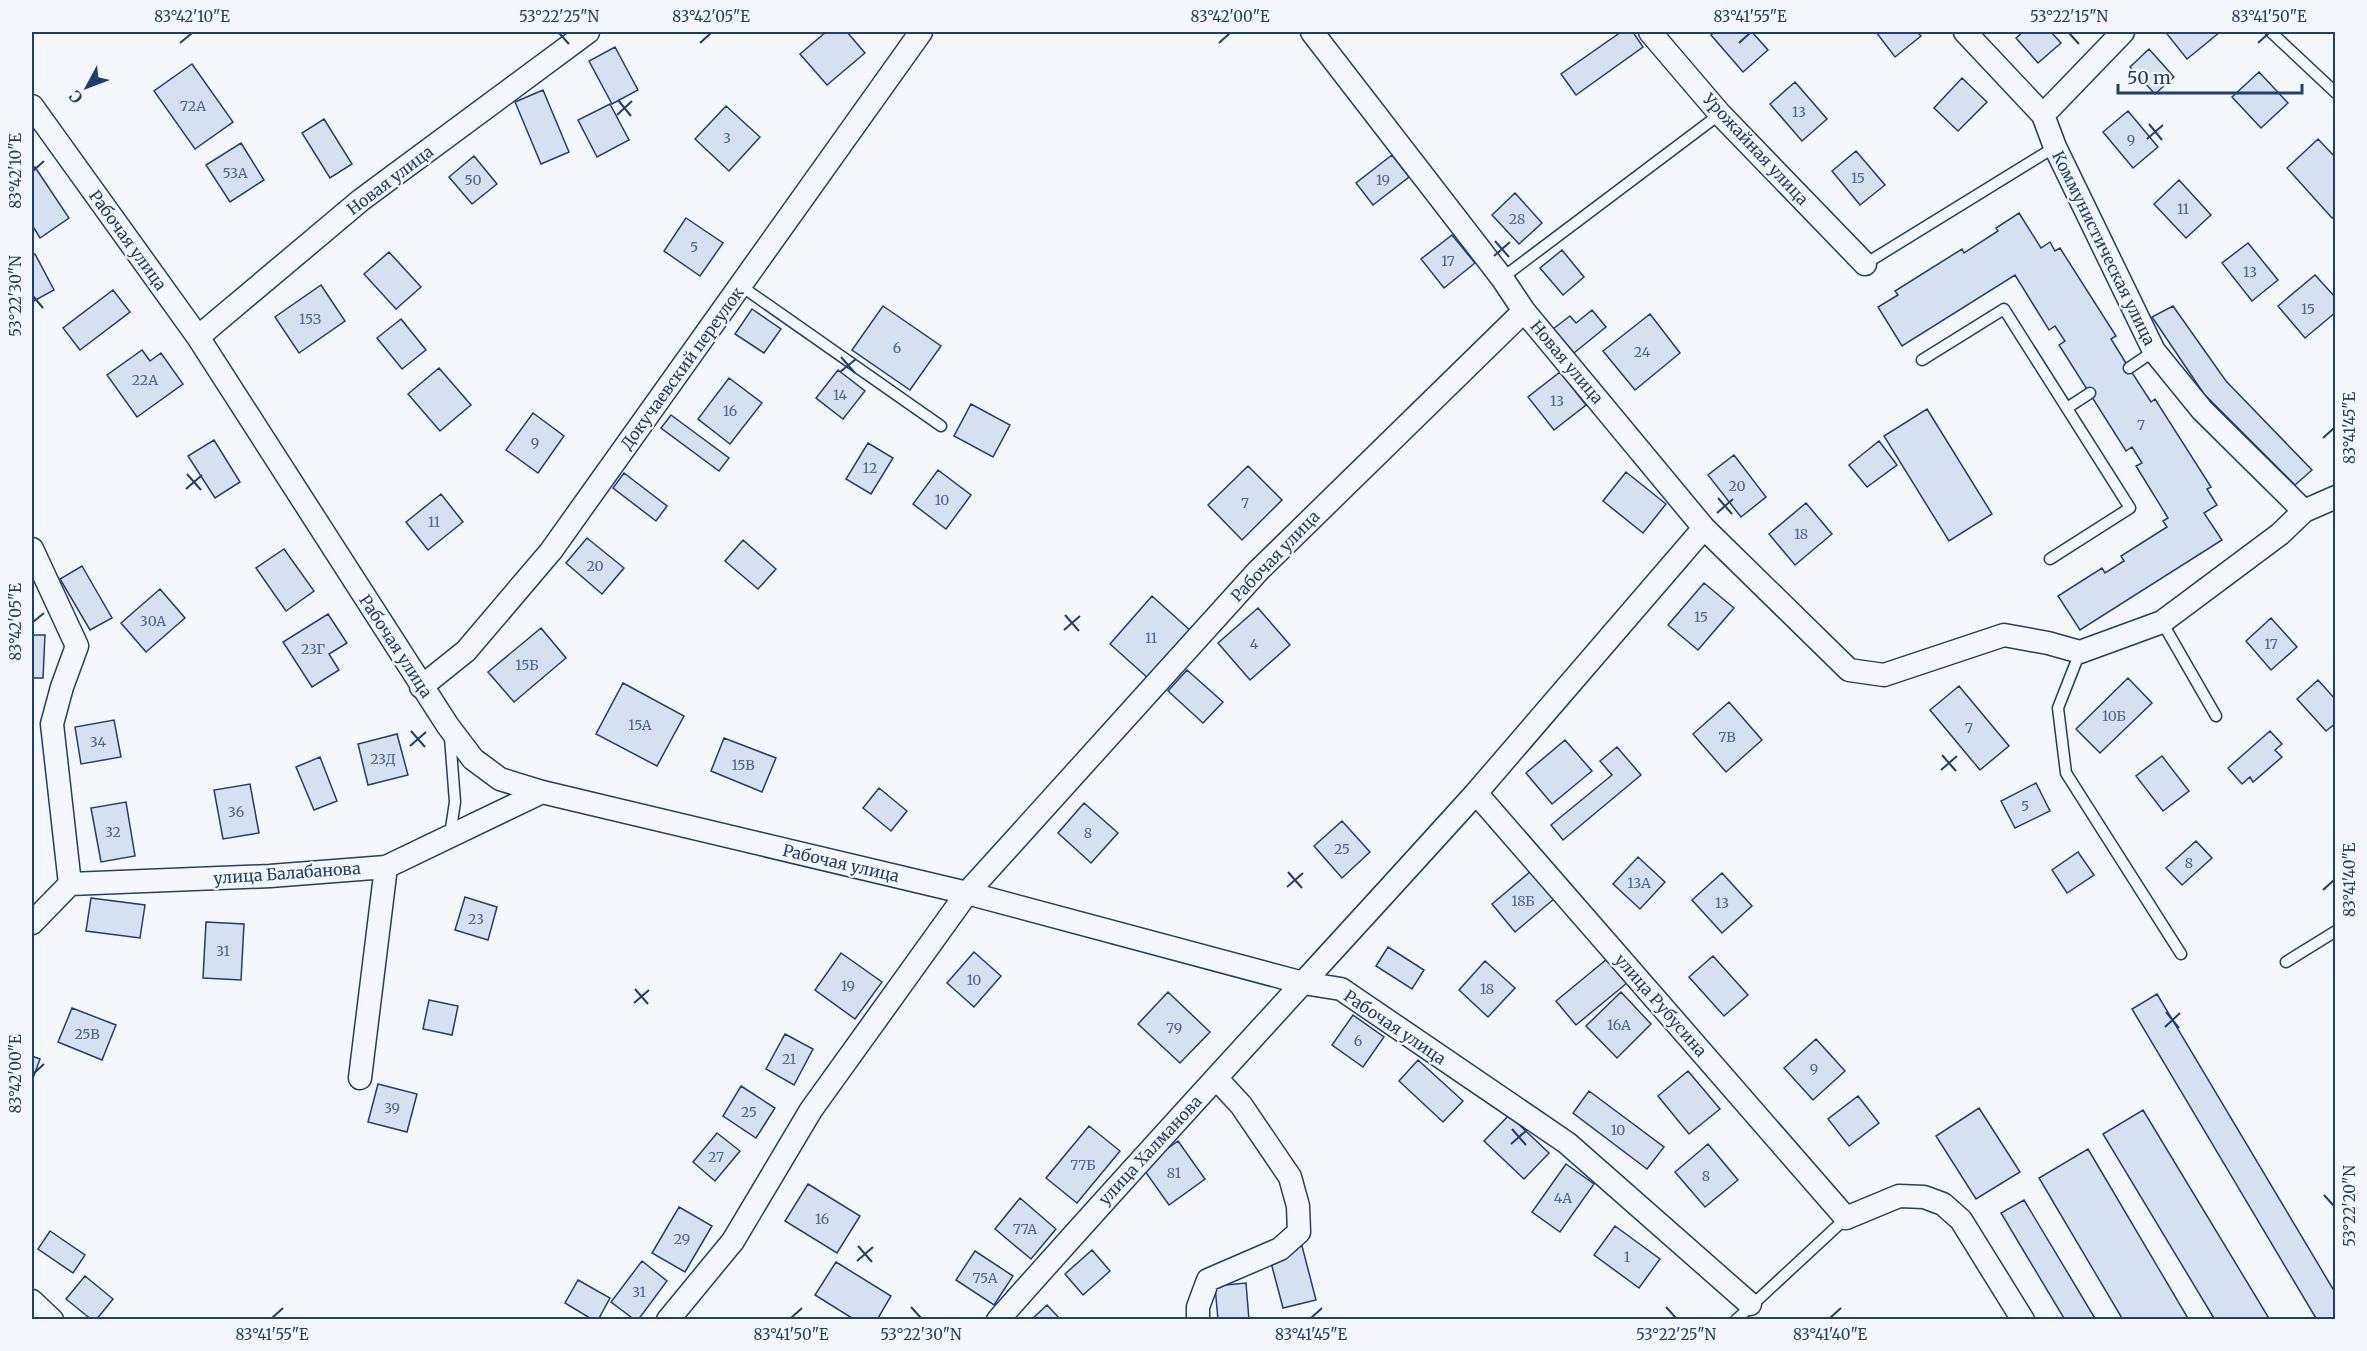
<svg xmlns="http://www.w3.org/2000/svg" width="2367" height="1351" font-family="Merriweather,serif">
<style>
.building{fill:#d5e0f0;stroke:#1d3f73;stroke-width:1.5}
.lines{fill:none;stroke-linecap:round;stroke-linejoin:round}
.lane-casing{stroke:#1d3f73;stroke-width:13}
.street-casing{stroke:#1d3f73;stroke-width:25}
.lane{stroke:#f4f7fb;stroke-width:10}
.street{stroke:#f4f7fb;stroke-width:22}
.ticks{fill:none;stroke:#1d3f73;stroke-width:2}
.labels{text-anchor:middle;dominant-baseline:central;stroke-width:4.5;stroke-linejoin:round;paint-order:stroke}
.number-label{font-size:14px;fill:#4b6792}
.street-label{font-size:16px;fill:#1d3f73;stroke:#f4f7fb}
.neatline{fill:none;stroke:#1d3f73;stroke-width:2}
.ticks-label{font-size:15px;text-anchor:middle;fill:#1d3f73}
</style>
<rect width="100%" height="100%" fill="#f4f7fb"/>
<path class="building" d="M826 32H847L865 53 827 85 800 54Z
M1621 32H1633L1643 47 1576 95 1561 74Z
M1715 32H1752L1768 50 1743 72 1711 35Z
M1876 32H1917L1921 36 1895 57Z
M2023 32H2051L2061 43 2038 63 2016 38Z
M2170 32H2220L2187 59 2167 34Z
M615 47 638 90 612 104 589 61Z
M2149 49 2174 77 2155 94 2130 67Z
M192 64 233 122 195 149 154 91Z
M2259 72 2288 103 2261 128 2232 97Z
M1962 78 1987 102 1958 131 1934 108Z
M1795 82 1827 119 1802 141 1770 104Z
M543 90 569 152 541 164 515 102Z
M610 104 629 140 597 157 578 120Z
M726 106 760 137 729 171 695 139Z
M2128 111 2158 147 2133 168 2103 132Z
M324 119 352 164 330 178 302 133Z
M2318 139 2336 158V215L2332 218 2287 168Z
M241 143 264 180 230 202 206 165Z
M1856 151 1885 185 1860 205 1832 171Z
M1392 155 1409 177 1373 205 1356 183Z
M474 156 497 184 472 204 449 177Z
M35 167 69 218 40 238 32 225V169Z
M2179 180 2211 215 2186 238 2154 204Z
M1515 193 1542 223 1519 244 1492 215Z
M2019 213 2041 248 2050 242 2055 251 2060 248 2116 336 2111 339 2129 368 2151 402 2155 399 2211 487 2207 489 2217 505 2204 513 2222 540 2080 630 2058 596 2102 568 2105 573 2124 561 2121 556 2167 527 2163 521 2168 518 2136 466 2142 463 2132 447 2126 451 2059 345 2065 341 2055 326 2049 330 2015 275 1902 346 1878 307 1898 295 1895 291 1962 249 1964 253 1998 231 1996 228Z
M686 218 723 243 700 276 664 251Z
M1452 235 1475 263 1444 288 1421 259Z
M2248 243 2278 280 2252 301 2222 263Z
M1562 250 1584 277 1563 295 1540 268Z
M389 252 421 287 396 309 364 274Z
M35 254 54 290 32 302V256Z
M2315 275 2336 298V312L2305 338 2278 306Z
M321 285 345 321 299 353 275 317Z
M113 290 130 312 80 350 63 328Z
M883 306 941 346 910 390 852 350Z
M2173 306 2226 381 2312 470 2295 485 2204 394 2152 317Z
M752 309 781 329 764 353 735 334Z
M1592 310 1606 327 1574 353 1553 329 1570 316 1576 323Z
M1650 314 1680 353 1635 390 1603 351Z
M401 319 426 350 402 369 377 338Z
M142 350 150 361 161 353 183 384 137 417 107 375Z
M439 368 471 405 440 431 408 394Z
M838 370 865 391 843 419 816 398Z
M1560 372 1586 405 1554 430 1528 397Z
M729 378 762 403 730 444 698 419Z
M971 404 1010 425 993 457 954 436Z
M1927 409 1992 514 1949 541 1884 436Z
M533 413 564 436 538 473 506 450Z
M671 415 729 458 719 471 661 428Z
M214 440 240 482 215 498 188 456Z
M1879 441 1897 465 1867 487 1849 465Z
M868 443 893 458 871 494 846 479Z
M1734 455 1766 497 1741 517 1708 475Z
M1248 466 1282 500 1242 540 1208 505Z
M938 470 971 495 946 529 913 504Z
M1626 472 1666 504 1643 533 1603 501Z
M624 473 667 506 656 521 613 488Z
M441 494 463 522 428 550 406 522Z
M1806 503 1832 534 1795 565 1769 534Z
M587 538 624 568 602 594 566 563Z
M743 540 776 569 758 589 725 561Z
M284 549 314 591 286 611 256 568Z
M82 566 112 618 90 630 60 579Z
M1704 583 1734 608 1698 650 1668 625Z
M160 589 185 618 146 652 121 623Z
M1152 596 1192 632 1149 679 1110 644Z
M1258 608 1290 645 1250 680 1218 643Z
M328 614 347 643 329 654 339 670 312 687 283 642Z
M2271 618 2297 647 2271 670 2246 641Z
M541 628 566 658 514 702 488 672Z
M32 635H45L43 678H32Z
M1187 670 1223 702 1203 723 1168 691Z
M2128 678 2152 703 2100 753 2076 729Z
M2318 680 2336 700V723L2326 731 2297 699Z
M623 683 684 716 657 766 596 734Z
M1959 686 2009 746 1980 770 1930 710Z
M1729 702 1762 740 1726 772 1693 734Z
M114 720 121 757 81 764 75 727Z
M2270 731 2282 744 2275 750 2282 757 2253 782 2250 777 2242 784 2228 768Z
M397 734 408 775 368 785 358 744Z
M724 738 776 758 762 792 711 771Z
M1565 740 1592 771 1552 804 1526 773Z
M1617 747 1641 775 1563 840 1551 825 1612 775 1600 761Z
M2162 756 2189 791 2163 811 2136 776Z
M320 757 337 801 314 810 296 767Z
M2036 783 2050 811 2015 828 2001 801Z
M250 784 259 833 223 839 214 790Z
M879 788 907 811 891 831 863 808Z
M126 802 135 856 101 862 91 808Z
M1084 803 1118 833 1091 863 1058 833Z
M1342 821 1370 852 1342 878 1314 846Z
M2196 841 2212 858 2182 885 2166 868Z
M2078 852 2094 875 2067 893 2052 870Z
M1638 857 1665 882 1640 909 1613 884Z
M1531 871 1554 899 1515 932 1492 904Z
M1722 873 1752 906 1722 933 1692 900Z
M465 897 497 907 488 940 455 930Z
M91 898 145 905 140 938 86 931Z
M206 922 244 924 241 980 203 978Z
M1388 947 1424 970 1412 989 1376 966Z
M974 952 1001 976 974 1007 947 983Z
M841 953 882 982 855 1019 815 990Z
M1713 956 1748 995 1724 1016 1689 977Z
M1607 959 1627 983 1576 1025 1556 1001Z
M1485 961 1515 988 1488 1017 1459 990Z
M1168 992 1210 1032 1180 1063 1138 1024Z
M1621 992 1651 1024 1617 1058 1586 1026Z
M2157 994 2336 1294V1320H2317L2132 1009Z
M429 1000 458 1006 452 1035 423 1029Z
M72 1008 116 1025 102 1060 58 1042Z
M1353 1015 1384 1037 1363 1067 1332 1045Z
M785 1034 813 1049 794 1085 766 1069Z
M1816 1039 1845 1071 1813 1100 1784 1068Z
M32 1056 40 1059 32 1081Z
M1418 1060 1463 1101 1443 1122 1399 1081Z
M1688 1071 1720 1109 1689 1134 1658 1096Z
M378 1084 417 1094 407 1132 368 1122Z
M741 1086 775 1108 756 1138 723 1116Z
M1589 1091 1664 1147 1647 1169 1573 1113Z
M1858 1096 1879 1123 1849 1146 1828 1119Z
M1979 1108 2020 1172 1976 1199 1936 1136Z
M2143 1110 2270 1320H2215L2103 1134Z
M1509 1115 1549 1153 1524 1179 1484 1141Z
M1089 1126 1120 1151 1077 1203 1046 1178Z
M717 1133 740 1151 715 1181 693 1162Z
M1178 1141 1205 1179 1169 1205 1142 1167Z
M1708 1144 1738 1180 1705 1207 1675 1172Z
M2088 1149 2189 1320H2123L2039 1178Z
M1566 1164 1594 1184 1560 1232 1532 1212Z
M808 1184 860 1216 837 1253 785 1221Z
M1020 1198 1056 1229 1031 1259 995 1229Z
M2024 1200 2096 1320H2065L2001 1213Z
M679 1207 712 1226 685 1272 652 1253Z
M1615 1226 1660 1259 1639 1288 1594 1255Z
M50 1231 85 1255 73 1273 38 1249Z
M1302 1246 1316 1300 1283 1308 1269 1255Z
M1092 1250 1110 1271 1083 1295 1065 1274Z
M975 1251 1013 1276 994 1305 956 1280Z
M642 1261 667 1281 638 1320H635L611 1302Z
M836 1262 891 1296 877 1320H855L815 1295Z
M85 1276 113 1299 96 1320H92L66 1299Z
M578 1280 610 1298 598 1320H593L565 1303Z
M1246 1283 1249 1320H1218L1215 1286Z
M1047 1305 1061 1320H1031Z"/>
<g class="lines">
<g class="lane-casing">
<path id="lane" d="M2271 32 2336 93
M1865 264 2055 147
M1502 278 1720 114
M741 286 941 426
M1922 360 2004 309 2130 508 2050 559
M2129 368 2154 351
M2067 408 2090 393
M2162 622 2216 716
M2080 652 2058 708 2066 773 2181 954
M450 737 455 802 450 835
M2286 962 2336 931
M1736 1320 1846 1218"/>
</g>
<g class="street-casing">
<path id="street" d="M1312 32 1502 278 1524 311 1704 528 1849 670 1884 675 2004 635 2048 643 2080 652 2162 622 2280 534 2304 511
M1650 32 1720 114 1865 264
M1965 32 2043 115 2055 147 2154 351 2202 410 2304 511 2336 497
M32 106 198 337 448 726 473 759 500 779 542 792 967 893 1303 983 1341 989 1567 1143 1750 1304
M2043 115 2123 32
M198 337 361 200 588 32
M1704 528 1476 793 1846 1218 1899 1196 1924 1197 1943 1204 1961 1220 2023 1320
M32 549 77 646 62 687 52 724 70 884
M421 687 466 651 551 551 921 32
M32 923 70 884 270 876 386 867 542 792
M360 1078 386 867
M32 1301 52 1320
M668 1320 733 1241 811 1110 967 893 1258 571 1524 311
M998 1320C1155 1142 1317 969 1476 793
M1198 1320V1307L1208 1280 1280 1249 1299 1232 1298 1206 1290 1177 1241 1105 1216 1078"/>
</g>
<use href="#lane" class="lane"/>
<use href="#street" class="street"/>
</g>
<path class="ticks" d="M559 33 569 44M2069 33 2079 44M180 43 192 33M700 43 711 33M1219 43 1230 33M1739 43 1750 33M2258 43 2269 33M618 100 631 116M617 115 632 101M2149 124 2162 140M2147 139 2163 125M33 171 44 161M1495 241 1509 257M1494 256 1510 242M33 296 43 308M841 357 855 373M840 372 856 359M2323 438 2334 428M187 474 201 490M186 489 202 475M1718 498 1732 514M1717 513 1733 499M1065 615 1079 631M33 622 44 613M1064 630 1080 616M411 731 425 747M410 746 426 732M1942 755 1956 771M1941 770 1957 756M1288 872 1302 888M1287 887 1303 873M2323 890 2334 880M635 989 648 1004M634 1003 649 990M2166 1012 2179 1028M2165 1027 2180 1013M33 1074 44 1064M1512 1129 1526 1145M1511 1144 1527 1130M2324 1195 2334 1206M858 1246 872 1262M857 1261 873 1247M911 1307 921 1318M1666 1307 1676 1318M272 1318 283 1308M791 1318 802 1308M1311 1318 1322 1308M1830 1318 1841 1308"/>
<g class="labels">
<g class="number-label">
<text x="193" y="106">72А</text>
<text x="1799" y="112">13</text>
<text x="727" y="138">3</text>
<text x="2131" y="140">9</text>
<text x="235" y="173">53А</text>
<text x="1858" y="178">15</text>
<text x="473" y="180">50</text>
<text x="1383" y="180">19</text>
<text x="2183" y="209">11</text>
<text x="1517" y="219">28</text>
<text x="694" y="247">5</text>
<text x="1448" y="261">17</text>
<text x="2250" y="272">13</text>
<text x="2308" y="309">15</text>
<text x="310" y="319">15З</text>
<text x="897" y="348">6</text>
<text x="1642" y="352">24</text>
<text x="145" y="380">22А</text>
<text x="840" y="395">14</text>
<text x="1557" y="401">13</text>
<text x="730" y="411">16</text>
<text x="2141" y="425">7</text>
<text x="535" y="443">9</text>
<text x="870" y="468">12</text>
<text x="1737" y="486">20</text>
<text x="942" y="500">10</text>
<text x="1245" y="503">7</text>
<text x="434" y="522">11</text>
<text x="1801" y="534">18</text>
<text x="595" y="566">20</text>
<text x="1701" y="617">15</text>
<text x="153" y="621">30А</text>
<text x="1151" y="638">11</text>
<text x="1254" y="644">4</text>
<text x="2271" y="644">17</text>
<text x="313" y="649">23Г</text>
<text x="527" y="665">15Б</text>
<text x="2114" y="716">10Б</text>
<text x="640" y="725">15А</text>
<text x="1969" y="728">7</text>
<text x="1727" y="737">7В</text>
<text x="98" y="742">34</text>
<text x="383" y="759">23Д</text>
<text x="743" y="765">15В</text>
<text x="2025" y="806">5</text>
<text x="236" y="812">36</text>
<text x="113" y="832">32</text>
<text x="1088" y="833">8</text>
<text x="1342" y="849">25</text>
<text x="2189" y="863">8</text>
<text x="1639" y="883">13А</text>
<text x="1523" y="901">18Б</text>
<text x="1722" y="903">13</text>
<text x="476" y="919">23</text>
<text x="223" y="951">31</text>
<text x="974" y="980">10</text>
<text x="848" y="986">19</text>
<text x="1487" y="989">18</text>
<text x="1619" y="1025">16А</text>
<text x="1174" y="1028">79</text>
<text x="87" y="1034">25В</text>
<text x="1358" y="1041">6</text>
<text x="789" y="1059">21</text>
<text x="1814" y="1069">9</text>
<text x="392" y="1108">39</text>
<text x="749" y="1112">25</text>
<text x="1618" y="1130">10</text>
<text x="716" y="1157">27</text>
<text x="1083" y="1165">77Б</text>
<text x="1174" y="1173">81</text>
<text x="1706" y="1176">8</text>
<text x="1563" y="1198">4А</text>
<text x="822" y="1219">16</text>
<text x="1025" y="1229">77А</text>
<text x="682" y="1239">29</text>
<text x="1627" y="1257">1</text>
<text x="985" y="1278">75А</text>
<text x="639" y="1292">31</text>
</g>
<g class="street-label">
<text transform="translate(1756 149) rotate(47)">Урожайная улица</text>
<text transform="translate(390 180) rotate(-37)">Новая улица</text>
<text transform="translate(128 240) rotate(54)">Рабочая улица</text>
<text transform="translate(2104 248) rotate(64)">Коммунистическая улица</text>
<text transform="translate(1567 362) rotate(50)">Новая улица</text>
<text transform="translate(682 368) rotate(-54)">Докучаевский переулок</text>
<text transform="translate(1275 556) rotate(-46)">Рабочая улица</text>
<text transform="translate(396 646) rotate(57)">Рабочая улица</text>
<text transform="translate(841 863) rotate(13)">Рабочая улица</text>
<text transform="translate(287 873) rotate(-4)">улица Балабанова</text>
<text transform="translate(1661 1005) rotate(49)">улица Рубусина</text>
<text transform="translate(1395 1027) rotate(34)">Рабочая улица</text>
<text transform="translate(1150 1150) rotate(-47)">улица Халманова</text>
</g>
</g>
<rect width="2367" height="1351" fill="none" stroke="#f4f7fb" stroke-width="66"/>
<g transform="translate(87 87) rotate(229)" stroke="#f4f7fb" stroke-width="4.5" paint-order="stroke">
<path d="M0-4.5L10 22L0 15L-10 22Z" fill="#1d3f73"/>
<text y="-9" font-size="16" font-weight="bold" text-anchor="middle" fill="#1d3f73">С</text>
</g>
<path d="M2118 84v9h184v-9" fill="none" stroke="#1d3f73" stroke-width="3"/>
<text x="2127" y="84" font-size="18" fill="#1d3f73" stroke="#f4f7fb" stroke-width="4.5" paint-order="stroke">50 m</text>
<rect x="33" y="33" width="2301" height="1285" class="neatline"/>
<g class="ticks-label">
<text x="192" y="22">83°42'10"E</text>
<text x="559" y="22">53°22'25"N</text>
<text x="711" y="22">83°42'05"E</text>
<text x="1230" y="22">83°42'00"E</text>
<text x="1750" y="22">83°41'55"E</text>
<text x="2069" y="22">53°22'15"N</text>
<text x="2269" y="22">83°41'50"E</text>
<text transform="translate(16 171) rotate(-90)" y="5">83°42'10"E</text>
<text transform="translate(16 296) rotate(-90)" y="5">53°22'30"N</text>
<text transform="translate(2350 428) rotate(-90)" y="5">83°41'45"E</text>
<text transform="translate(16 622) rotate(-90)" y="5">83°42'05"E</text>
<text transform="translate(2350 880) rotate(-90)" y="5">83°41'40"E</text>
<text transform="translate(16 1074) rotate(-90)" y="5">83°42'00"E</text>
<text transform="translate(2350 1206) rotate(-90)" y="5">53°22'20"N</text>
<text x="272" y="1340">83°41'55"E</text>
<text x="791" y="1340">83°41'50"E</text>
<text x="921" y="1340">53°22'30"N</text>
<text x="1311" y="1340">83°41'45"E</text>
<text x="1676" y="1340">53°22'25"N</text>
<text x="1830" y="1340">83°41'40"E</text>
</g>
</svg>
